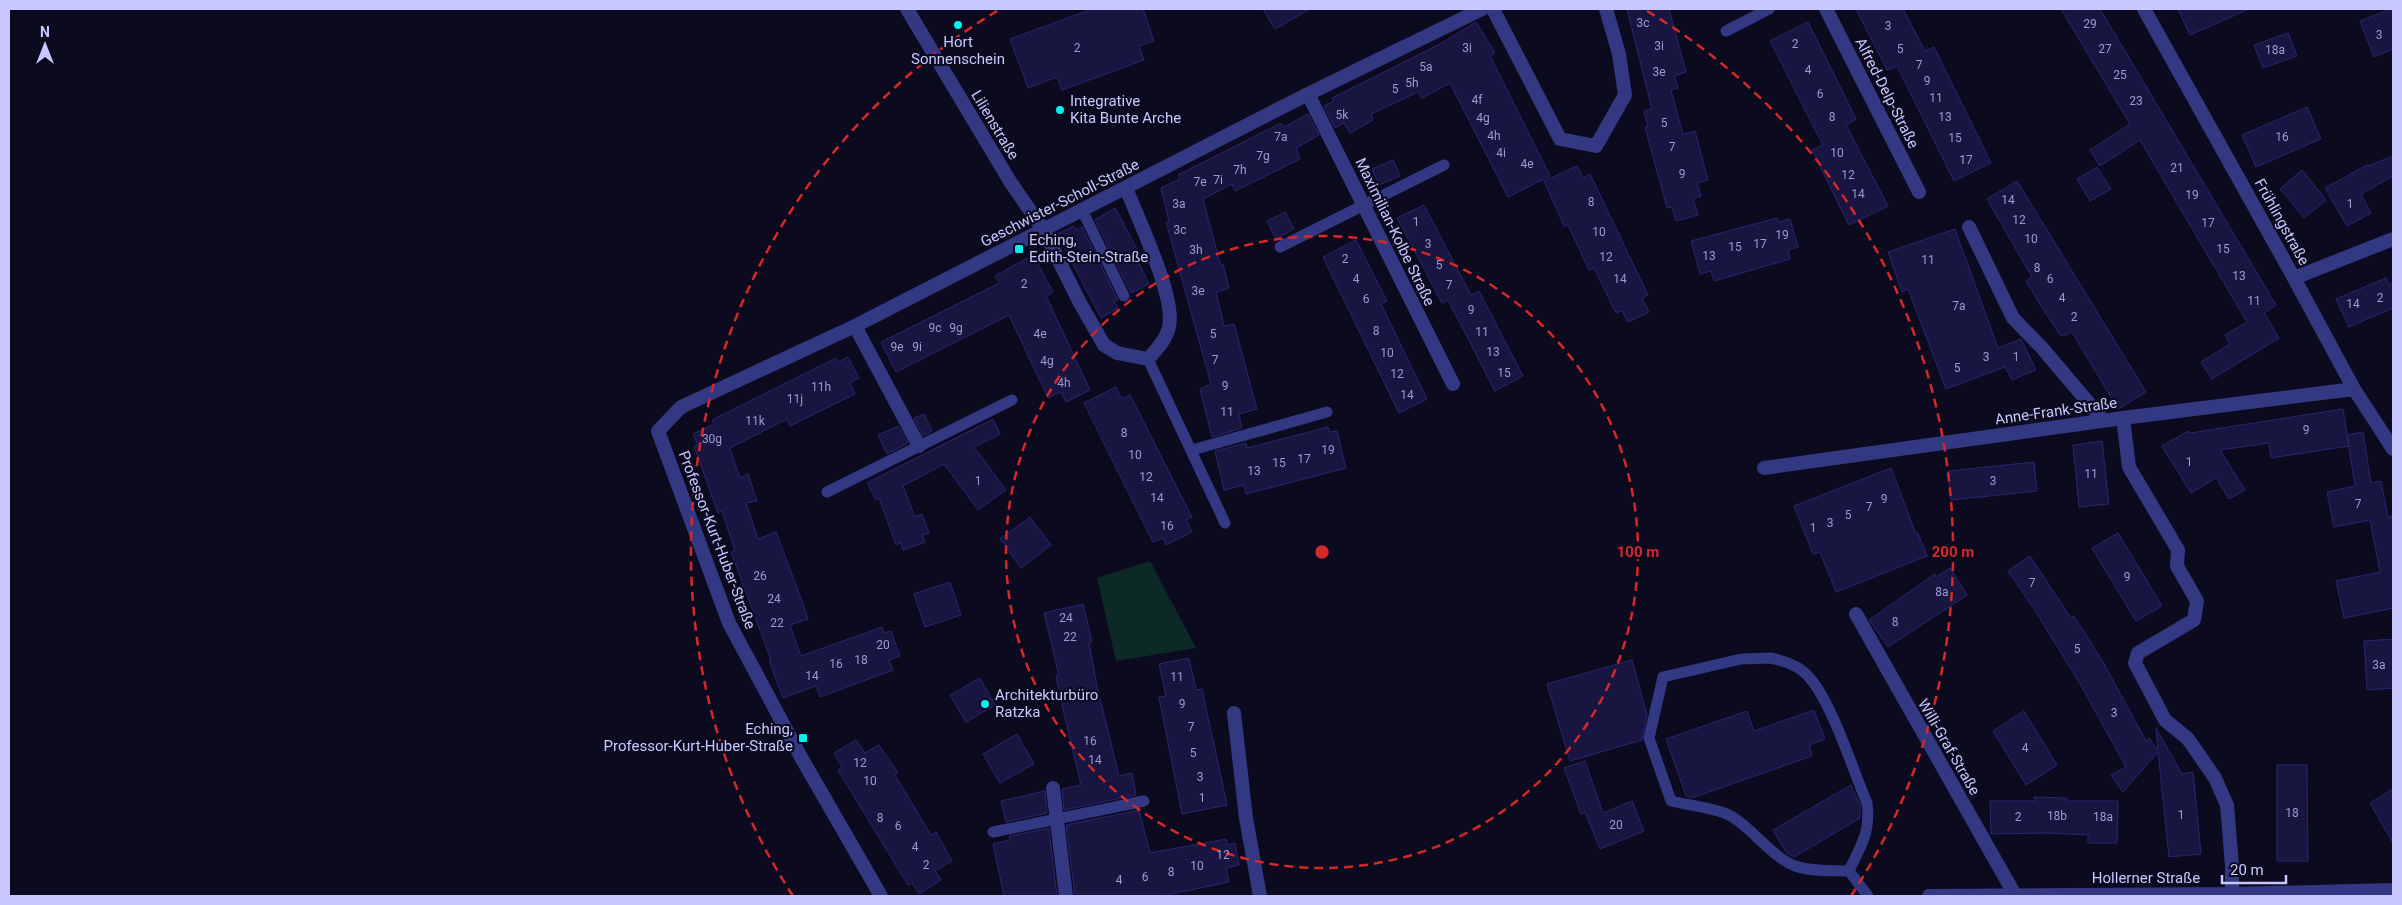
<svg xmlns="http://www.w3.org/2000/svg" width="2402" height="905" font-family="Roboto,sans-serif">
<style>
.green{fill:#0d2925}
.building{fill:#191541;stroke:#2b256f}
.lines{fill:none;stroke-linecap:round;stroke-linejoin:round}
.service{stroke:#323881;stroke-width:11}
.minor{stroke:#323881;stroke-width:14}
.ring{fill:none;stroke:#d62828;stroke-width:2.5;stroke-dasharray:9 6}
.poi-dot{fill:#00f3ef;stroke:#0c0a1f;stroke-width:2}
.labels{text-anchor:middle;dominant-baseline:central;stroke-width:4.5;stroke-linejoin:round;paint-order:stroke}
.number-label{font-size:12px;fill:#9c9bd0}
.poi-label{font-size:15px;fill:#c8c8ff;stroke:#0c0a1f;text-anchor:start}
.street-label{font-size:15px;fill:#c8c8ff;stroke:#0c0a1f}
.centre{fill:#d62828;stroke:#0c0a1f;stroke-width:2.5}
.ring-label{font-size:15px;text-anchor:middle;font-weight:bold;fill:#d62828;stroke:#0c0a1f;stroke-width:4.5;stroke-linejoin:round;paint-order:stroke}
</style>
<rect width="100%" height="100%" fill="#0c0a1f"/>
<path class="green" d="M1150 561 1196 648 1116 661 1097 578Z"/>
<path class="building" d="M1092 9H1143L1154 41 1139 46 1144 60 1062 90 1057 77 1028 88 1010 39Z
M1263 9H1310L1275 29Z
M1627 9H1669L1686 72 1674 76 1678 88 1671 90 1683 134 1695 131 1708 180 1697 183 1701 196 1693 199 1698 215 1676 221 1672 207 1667 208 1645 127 1648 126 1644 111 1652 109Z
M1856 9H1903L1925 51 1934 47 1991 163 1954 181 1897 66 1887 70Z
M2061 9H2100L2276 305 2264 313 2279 338 2212 379 2201 362 2230 344 2225 335 2247 322 2140 140 2100 166 2090 150 2130 124Z
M2178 9H2249L2190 35Z
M2391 9H2393V49L2374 57 2360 21Z
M1476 22 1495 53 1490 56 1550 176 1508 197 1450 83 1422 98 1418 92 1371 114 1373 120 1350 133 1344 123 1335 128 1324 106 1334 101 1332 98 1440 44Z
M1808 22 1856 119 1846 125 1888 206 1849 225 1812 150 1823 145 1770 41Z
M2288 33 2297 56 2263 68 2254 45Z
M2307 107 2321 139 2256 167 2242 135Z
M1308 114 1319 135 1296 148 1300 159 1235 191 1232 184 1203 199 1220 264H1223L1229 288 1216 292 1224 326 1234 324 1257 409 1239 414 1242 428 1212 437 1200 389 1211 384 1166 222 1169 221 1161 188 1180 179 1178 175 1281 123 1284 127Z
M2393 156V176L2361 194 2371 213 2347 226 2325 188 2367 165 2368 166Z
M1393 160 1400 176 1379 185 1372 169Z
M1577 166 1583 178 1590 174 1648 295 1642 298 1649 312 1628 322 1622 311 1616 313 1594 268 1589 270 1568 225 1564 226 1544 181Z
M2097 167 2111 189 2090 201 2077 179Z
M2302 170 2326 200 2304 218 2280 189Z
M2017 181 2146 392 2118 409 2072 332 2066 335H2060L2045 312 2026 281 2032 277 1987 199Z
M1424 205 1471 295 1479 291 1523 376 1495 391 1448 300 1442 303 1397 218Z
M1115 208 1138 251 1134 253 1149 284 1131 293 1095 220Z
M1285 212 1294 229 1276 239 1267 221Z
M1777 218 1778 222 1790 219 1798 247 1788 250 1790 259 1714 281 1711 271 1700 274 1691 241Z
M1074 226 1076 230 1082 227 1118 300 1114 301 1118 308 1101 318 1057 234Z
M1955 229 1998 348 2021 339 2036 370 2012 380 2005 367 1946 389 1908 289 1902 292 1888 252Z
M1356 240 1387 301 1381 304 1427 399 1399 413 1323 257Z
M1033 255 1053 292 1046 296 1090 390 1066 402 1061 392 1048 398 1009 315 896 372 881 342 999 283 995 276Z
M2386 278 2389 285 2393 283V308L2349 327 2336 299Z
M848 357 859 378 850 383 855 394 790 426 787 419 730 448 740 478 748 474 757 501 746 503 758 539 776 532 803 604 808 619 790 625 801 656 882 627 884 633 891 631 900 656 889 660 893 670 820 697 816 686 783 698 769 660H771L731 552 735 551 722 511 718 513 694 446 698 445 693 434 714 424 712 420 836 358 838 362Z
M1116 387 1122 399 1130 395 1192 517 1186 520 1192 532 1166 545 1163 538 1153 542 1084 403Z
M2343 409 2349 446 2271 458 2269 443 2220 450 2245 490 2229 499 2216 478 2191 493 2162 446 2188 431 2190 433Z
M924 414 932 431 923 436 914 418Z
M993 419 1000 434 974 447 1006 490 978 510 944 464 903 486 915 517 922 514 929 533 922 535 925 542 903 550 901 543 896 545 879 498 876 500 867 483Z
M898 426 908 443 887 454 878 435Z
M1328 427 1329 432 1337 431 1346 468 1246 494 1244 485 1224 490 1215 451 1246 443 1247 448Z
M2363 432 2371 483 2381 481 2388 517 2393 516V608L2344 618 2336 581 2380 572 2370 520 2334 527 2327 492 2355 486 2347 435Z
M2102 441 2109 504 2079 507 2073 445Z
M2034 462 2037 491 1951 500 1948 471Z
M1891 468 1916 534 1918 533 1927 556 1836 592 1820 552 1813 554 1794 506Z
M1030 517 1051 545 1021 568 1000 539Z
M2118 533 2162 606 2136 621 2092 548Z
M2030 556 2071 618 2074 616 2103 662 2146 741 2149 738 2158 751 2156 728 2182 774 2193 772 2201 854 2169 857 2158 752 2123 792 2111 775 2126 767 2079 682 2034 609 2008 571Z
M1950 568 1967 595 1888 647 1869 620 1935 574 1936 577Z
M950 582 961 615 925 627 914 594Z
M1083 604 1092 642 1089 643 1097 686 1119 776 1132 773 1136 795 1064 810 1062 789 1081 785 1063 709 1056 676 1059 675 1044 613Z
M2393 639V688L2367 690 2364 641Z
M1189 658 1196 690 1202 689 1227 805 1182 814 1159 697 1166 696 1159 664Z
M1632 660 1647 715 1642 740 1570 761 1547 684Z
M980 678 995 705 966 722 950 695Z
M1814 710 1825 739 1809 745 1812 756 1692 798 1686 796 1666 739 1747 711 1754 731Z
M2024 711 2057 765 2026 785 1993 731Z
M1017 734 1034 764 1000 783 983 754Z
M856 740 865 753 879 745 898 773 895 775 931 835 936 832 952 861 935 871 941 880 919 894 912 883 908 885 838 770 842 767 834 753Z
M1585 761 1603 813 1632 801 1644 831 1600 849 1585 812 1581 814 1564 768Z
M2277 765H2307L2308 861H2277Z
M1851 785 1860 805V818L1794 857 1786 852 1773 830Z
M2393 789V843L2370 803Z
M1045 791 1047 813 1006 822 1001 801Z
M2034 797 2067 798V801H2118L2117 843H2088V835L2047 833 1991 834 1990 801H2036Z
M1139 810 1150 853 1226 839 1227 845 1235 843 1239 865 1226 868 1229 882 1162 896H1075L1066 825Z
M1049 828 1057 896H1004L993 844 1010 840 1009 836Z"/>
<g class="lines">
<path class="service" d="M1726 31 1769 9
M1082 210 1124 296
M1280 247 1444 165
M1148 359 1225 523
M1192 450 1327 412
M827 492 1012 400
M1770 658C1784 661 1798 665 1808 676 1832 702 1852 768 1867 803 1871 832 1861 845 1849 871 1831 870 1812 872 1795 866 1772 857 1753 829 1731 816 1717 808 1687 805 1671 801L1649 738 1663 677 1741 659Z
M993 832 1144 801
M1849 871 1868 896"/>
<path class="minor" d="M907 9 1011 183 1043 229 1080 303 1104 345 1117 353 1148 359C1157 349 1166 340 1169 327 1176 297 1138 219 1126 188
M1493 9 1560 139 1596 146 1625 95 1619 54 1606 9
M1826 9 1919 192
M2144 9 2294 278 2354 389 2393 449
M1308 94 1453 384
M1969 227 2013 318 2043 349 2103 420
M2294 278 2393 239
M855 326 919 446
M2123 418 2129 467 2178 550 2177 566 2197 601 2194 620 2138 653 2135 663 2165 720 2188 739 2215 778 2227 805 2232 866V894
M1764 468 2123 418 2354 389
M1856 614 2015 895
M1234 713 1246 818 1260 896
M1053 788 1066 896
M881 896 802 759 729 623 658 431 681 407 855 326 1308 94 1482 9
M1929 896 2232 894 2393 890"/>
</g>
<g class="ring">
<circle cx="1322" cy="552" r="316"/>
<path d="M793 896A631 631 0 0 1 997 11M1647 11A631 631 0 0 1 1851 896"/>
</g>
<g class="poi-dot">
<circle cx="958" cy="25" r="5"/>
<circle cx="1060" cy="110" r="5"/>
<rect x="1014" y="244" width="10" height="10" rx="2.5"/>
<circle cx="985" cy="704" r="5"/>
<rect x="798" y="733" width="10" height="10" rx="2.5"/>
</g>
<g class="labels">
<g class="number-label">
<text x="1643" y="23">3c</text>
<text x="2090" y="24">29</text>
<text x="1888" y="26">3</text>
<text x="2379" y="35">3</text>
<text x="1795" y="44">2</text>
<text x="1659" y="46">3i</text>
<text x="1077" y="48">2</text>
<text x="1467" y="48">3i</text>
<text x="1900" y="49">5</text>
<text x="2105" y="49">27</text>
<text x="2275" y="50">18a</text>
<text x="1919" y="65">7</text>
<text x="1426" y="67">5a</text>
<text x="1808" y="70">4</text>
<text x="1659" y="72">3e</text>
<text x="2120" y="75">25</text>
<text x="1927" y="81">9</text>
<text x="1412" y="83">5h</text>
<text x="1395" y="89">5</text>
<text x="1820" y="94">6</text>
<text x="1936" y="98">11</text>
<text x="1477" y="100">4f</text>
<text x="2136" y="101">23</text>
<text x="1342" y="115">5k</text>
<text x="1832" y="117">8</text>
<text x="1945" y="117">13</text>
<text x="1483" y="118">4g</text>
<text x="1664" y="123">5</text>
<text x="1494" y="136">4h</text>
<text x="1281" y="137">7a</text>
<text x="2282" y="137">16</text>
<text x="1955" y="138">15</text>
<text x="1672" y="147">7</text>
<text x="1501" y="153">4i</text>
<text x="1837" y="153">10</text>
<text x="1263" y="156">7g</text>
<text x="1966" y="160">17</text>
<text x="1527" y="164">4e</text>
<text x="2177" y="168">21</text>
<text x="1240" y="170">7h</text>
<text x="1682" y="174">9</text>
<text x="1848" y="175">12</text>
<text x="1218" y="180">7i</text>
<text x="1200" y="182">7e</text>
<text x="1858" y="194">14</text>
<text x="2192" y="195">19</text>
<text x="2008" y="200">14</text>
<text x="1591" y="202">8</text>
<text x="1179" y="204">3a</text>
<text x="2350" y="204">1</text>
<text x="2019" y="220">12</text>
<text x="1416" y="222">1</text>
<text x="2208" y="223">17</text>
<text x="1180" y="230">3c</text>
<text x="1599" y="232">10</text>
<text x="1782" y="235">19</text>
<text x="2031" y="239">10</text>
<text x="1428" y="244">3</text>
<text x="1760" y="244">17</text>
<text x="1735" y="247">15</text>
<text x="2223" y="249">15</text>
<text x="1196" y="250">3h</text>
<text x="1709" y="256">13</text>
<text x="1606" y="257">12</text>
<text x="1345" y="259">2</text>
<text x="1928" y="260">11</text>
<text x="1439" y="265">5</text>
<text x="2037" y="268">8</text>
<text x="2239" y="276">13</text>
<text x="1356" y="279">4</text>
<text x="1620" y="279">14</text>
<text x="2050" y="279">6</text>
<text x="1024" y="284">2</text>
<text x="1449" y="285">7</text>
<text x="1198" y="291">3e</text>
<text x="2062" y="298">4</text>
<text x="2380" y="298">2</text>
<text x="1366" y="299">6</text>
<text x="2254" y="301">11</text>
<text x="2353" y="304">14</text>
<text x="1959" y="306">7a</text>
<text x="1471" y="310">9</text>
<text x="2074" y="317">2</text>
<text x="935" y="328">9c</text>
<text x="956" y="328">9g</text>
<text x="1376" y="331">8</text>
<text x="1482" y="332">11</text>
<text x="1040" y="334">4e</text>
<text x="1213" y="334">5</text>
<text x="897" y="347">9e</text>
<text x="917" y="347">9i</text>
<text x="1493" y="352">13</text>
<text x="1387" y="353">10</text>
<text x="1986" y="357">3</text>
<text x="2016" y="357">1</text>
<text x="1215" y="360">7</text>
<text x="1047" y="361">4g</text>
<text x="1957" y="368">5</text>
<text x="1504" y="373">15</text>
<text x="1397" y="374">12</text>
<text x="1064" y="383">4h</text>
<text x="1225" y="386">9</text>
<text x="821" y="387">11h</text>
<text x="1407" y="395">14</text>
<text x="795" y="399">11j</text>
<text x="1227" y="412">11</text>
<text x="755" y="421">11k</text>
<text x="2306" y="430">9</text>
<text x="1124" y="433">8</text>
<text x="712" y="439">30g</text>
<text x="1328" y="450">19</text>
<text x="1135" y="455">10</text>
<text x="1304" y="459">17</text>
<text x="2189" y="462">1</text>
<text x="1279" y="463">15</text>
<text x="1254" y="471">13</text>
<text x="2091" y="474">11</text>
<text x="1146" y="477">12</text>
<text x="978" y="481">1</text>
<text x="1993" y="481">3</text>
<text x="1157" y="498">14</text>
<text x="1884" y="499">9</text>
<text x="2358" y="504">7</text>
<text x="1869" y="507">7</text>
<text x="1848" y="515">5</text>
<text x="1830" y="523">3</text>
<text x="1167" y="526">16</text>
<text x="1813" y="528">1</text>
<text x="760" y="576">26</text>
<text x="2127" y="577">9</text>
<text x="2032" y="583">7</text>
<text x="1942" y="592">8a</text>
<text x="774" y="599">24</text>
<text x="1066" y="618">24</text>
<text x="1895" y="622">8</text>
<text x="777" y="623">22</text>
<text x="1070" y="637">22</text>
<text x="883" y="645">20</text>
<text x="2077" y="649">5</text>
<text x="861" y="660">18</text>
<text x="836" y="664">16</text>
<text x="2379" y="665">3a</text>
<text x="812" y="676">14</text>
<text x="1177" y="677">11</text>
<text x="1182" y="704">9</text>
<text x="2114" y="713">3</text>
<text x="1191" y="727">7</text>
<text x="1090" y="741">16</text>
<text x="2025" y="748">4</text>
<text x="1193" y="753">5</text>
<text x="1095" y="760">14</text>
<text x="860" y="763">12</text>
<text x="1200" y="777">3</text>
<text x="870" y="781">10</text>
<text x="1202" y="798">1</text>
<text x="2292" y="813">18</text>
<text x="2181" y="815">1</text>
<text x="2057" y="816">18b</text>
<text x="2018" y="817">2</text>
<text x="2103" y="817">18a</text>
<text x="880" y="818">8</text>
<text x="1616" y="825">20</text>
<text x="898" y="826">6</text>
<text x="915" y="847">4</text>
<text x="1223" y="855">12</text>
<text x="926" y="865">2</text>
<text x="1197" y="866">10</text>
<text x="1171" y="872">8</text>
<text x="1145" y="877">6</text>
<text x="1119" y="880">4</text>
</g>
<g class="poi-label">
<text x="958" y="42" text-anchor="middle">Hort<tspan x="958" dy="17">Sonnenschein</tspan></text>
<text x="1070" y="101">Integrative<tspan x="1070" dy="17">Kita Bunte Arche</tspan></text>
<text x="1029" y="240">Eching,<tspan x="1029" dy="17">Edith-Stein-Straße</tspan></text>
<text x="995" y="695">Architekturbüro<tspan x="995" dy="17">Ratzka</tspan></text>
<text x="793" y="729" text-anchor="end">Eching,<tspan x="793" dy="17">Professor-Kurt-Huber-Straße</tspan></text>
</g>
<g class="street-label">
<text transform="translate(1887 93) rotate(63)">Alfred-Delp-Straße</text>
<text transform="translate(995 125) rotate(59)">Lilienstraße</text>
<text transform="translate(1060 203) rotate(-27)">Geschwister-Scholl-Straße</text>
<text transform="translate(2282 222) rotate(61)">Frühlingstraße</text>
<text transform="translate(1395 232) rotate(64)">Maximilian-Kolbe Straße</text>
<text transform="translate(2056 411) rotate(-8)">Anne-Frank-Straße</text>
<text transform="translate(717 540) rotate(69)">Professor-Kurt-Huber-Straße</text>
<text transform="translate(1949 747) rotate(60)">Willi-Graf-Straße</text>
<text x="2146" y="878">Hollerner Straße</text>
</g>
</g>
<circle cx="1322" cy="552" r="8" class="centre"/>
<g class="ring-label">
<text x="1638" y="557">100 m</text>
<text x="1953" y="557">200 m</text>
</g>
<rect width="2402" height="905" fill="none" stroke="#c8c8ff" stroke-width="20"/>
<g transform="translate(45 45)" stroke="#0c0a1f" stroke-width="4" paint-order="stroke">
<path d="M0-4L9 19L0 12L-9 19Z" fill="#c8c8ff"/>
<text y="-8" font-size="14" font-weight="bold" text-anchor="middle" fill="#c8c8ff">N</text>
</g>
<path d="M2222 875v8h64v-8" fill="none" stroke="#c8c8ff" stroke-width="2.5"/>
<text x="2230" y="875" font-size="15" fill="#c8c8ff" stroke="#0c0a1f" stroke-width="4" paint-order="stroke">20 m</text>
</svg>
